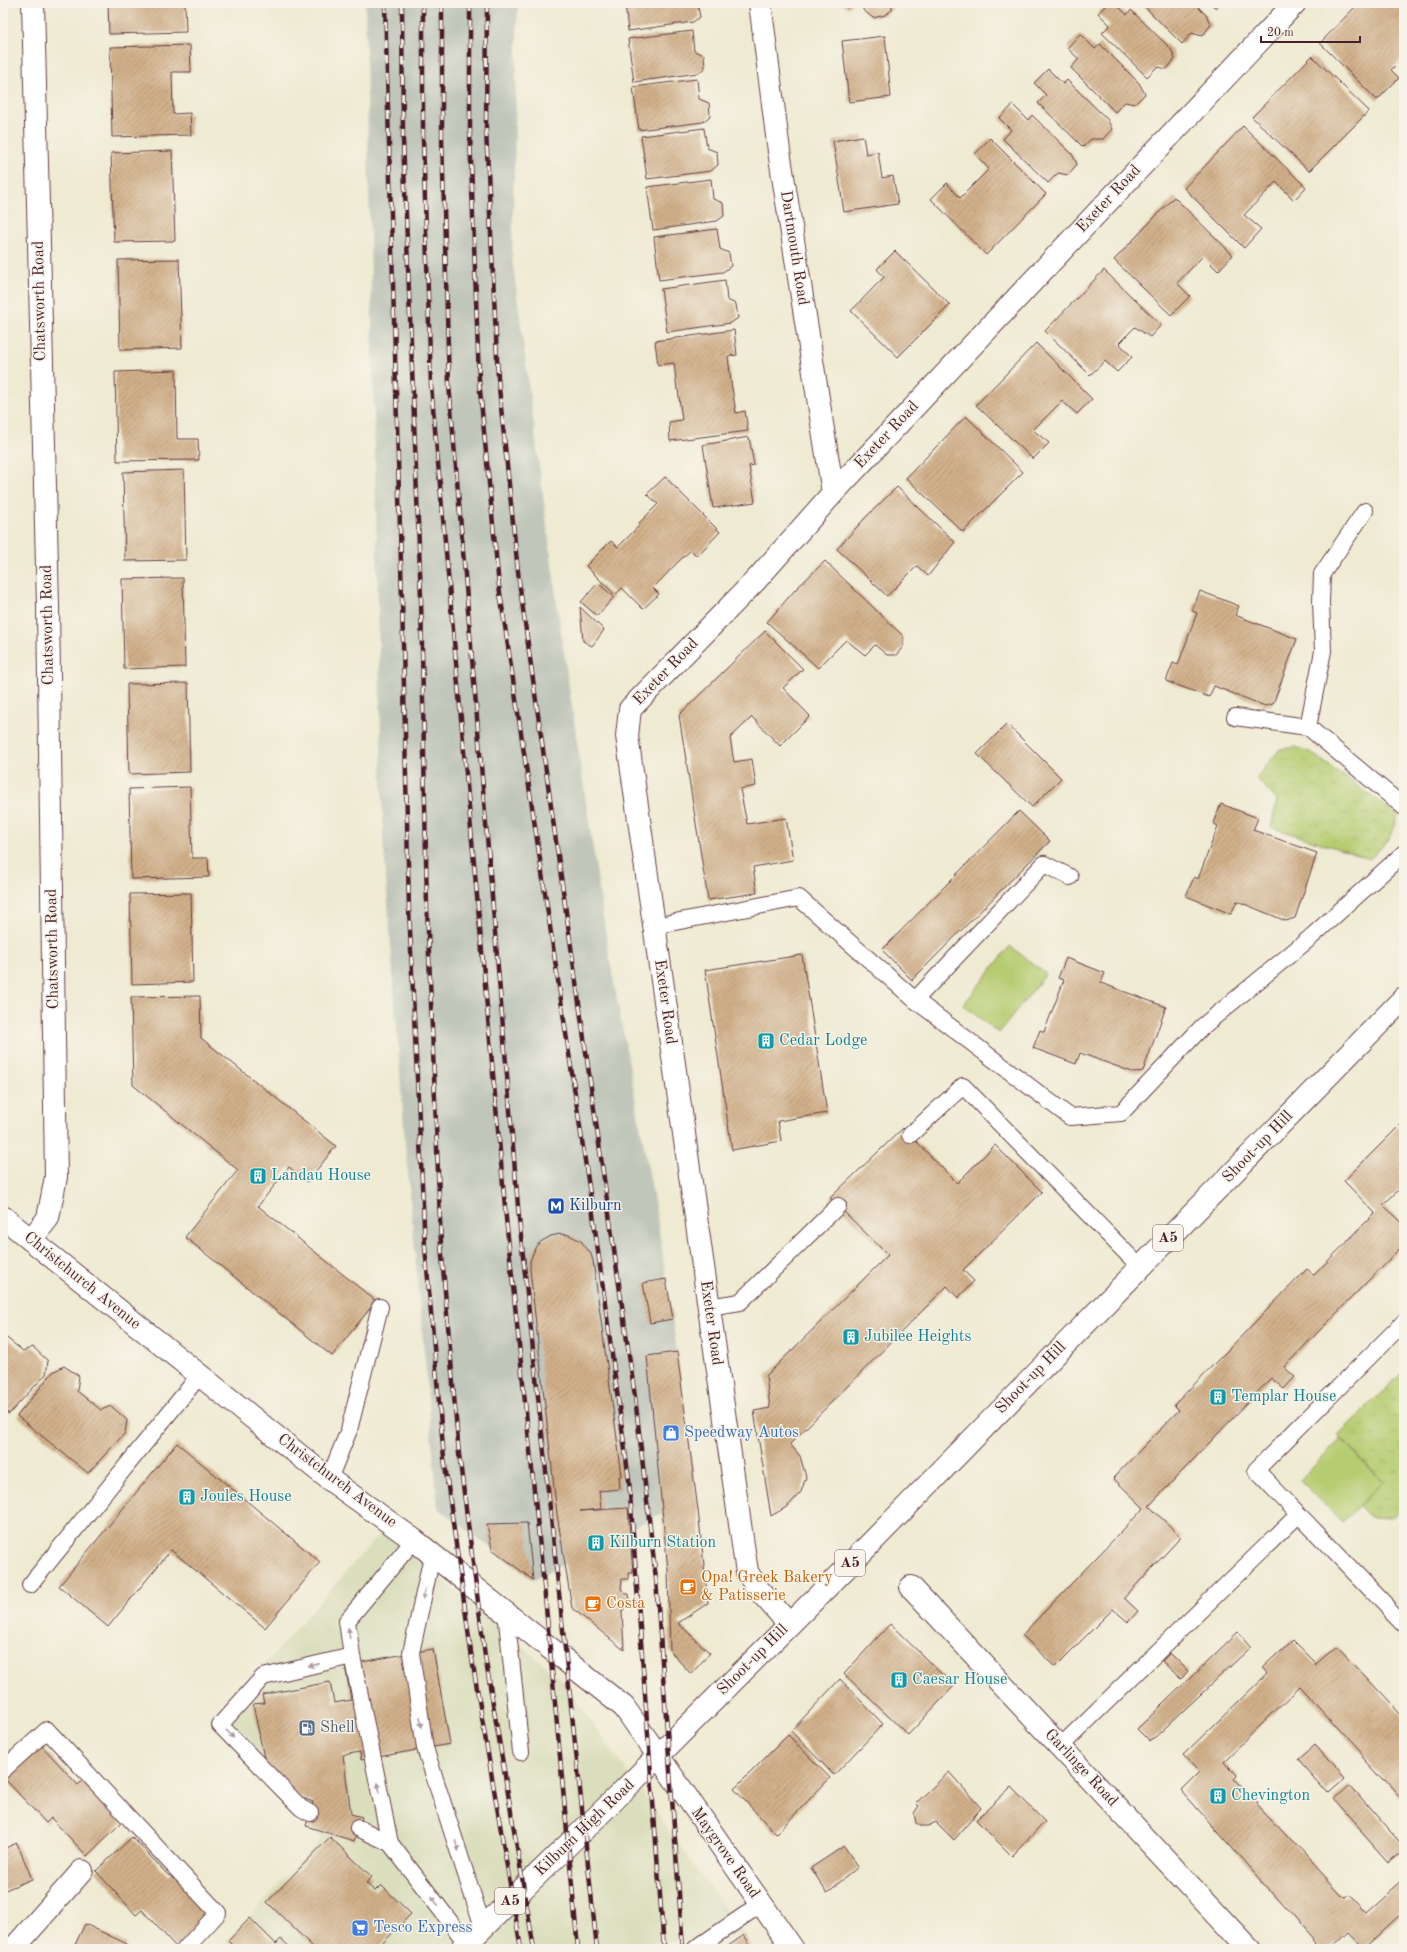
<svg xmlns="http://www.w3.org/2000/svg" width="1407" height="1952" font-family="'Old Standard TT',serif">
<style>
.built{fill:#dbdebd}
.railway{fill:#c1c6ba}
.park{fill:url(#park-crowns);stroke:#80764e}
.pitch{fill:#b5cc70;stroke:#80764e}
.building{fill:url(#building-hatch)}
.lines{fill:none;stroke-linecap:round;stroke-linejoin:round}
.lane-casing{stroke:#633d44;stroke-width:18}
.street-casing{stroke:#633d44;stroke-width:24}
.secondary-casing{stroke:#633d44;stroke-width:24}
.primary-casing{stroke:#633d44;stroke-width:24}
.lane{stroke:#fff;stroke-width:16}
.street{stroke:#fff;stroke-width:22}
.secondary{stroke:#fff;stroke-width:22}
.primary{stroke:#fff;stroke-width:22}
.rail-casing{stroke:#4a1f2b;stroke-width:4.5}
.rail{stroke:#f7f3e8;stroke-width:3;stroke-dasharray:9;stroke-linecap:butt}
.oneway{fill:#ae9aa0}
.labels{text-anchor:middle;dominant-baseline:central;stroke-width:3;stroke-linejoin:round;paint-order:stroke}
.shield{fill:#f7f3e8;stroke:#7e5f64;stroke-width:1}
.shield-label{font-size:15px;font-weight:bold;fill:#4a1f2b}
.street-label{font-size:16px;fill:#4a1f2b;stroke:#f7f3e8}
.culture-label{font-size:16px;fill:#0d838f;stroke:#f7f3e8;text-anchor:start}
.transit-label{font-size:16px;fill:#164399;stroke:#f7f3e8;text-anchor:start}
.shop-label{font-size:16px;fill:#366cbe;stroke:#f7f3e8;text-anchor:start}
.food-label{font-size:16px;fill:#c56008;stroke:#f7f3e8;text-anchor:start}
.service-label{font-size:16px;fill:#4e5e75;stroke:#f7f3e8;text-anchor:start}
</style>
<defs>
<pattern id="park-crowns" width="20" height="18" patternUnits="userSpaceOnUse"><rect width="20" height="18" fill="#b5cc70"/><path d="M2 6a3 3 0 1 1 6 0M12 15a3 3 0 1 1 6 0" fill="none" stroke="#9daf61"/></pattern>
<pattern id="building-hatch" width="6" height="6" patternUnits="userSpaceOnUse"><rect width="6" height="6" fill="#d1b18a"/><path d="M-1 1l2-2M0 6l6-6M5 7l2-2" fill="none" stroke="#ac8f71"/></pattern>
</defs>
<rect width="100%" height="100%" fill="#f7f3e8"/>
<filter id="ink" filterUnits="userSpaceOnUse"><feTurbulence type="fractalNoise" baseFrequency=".025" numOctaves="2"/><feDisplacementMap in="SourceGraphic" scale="8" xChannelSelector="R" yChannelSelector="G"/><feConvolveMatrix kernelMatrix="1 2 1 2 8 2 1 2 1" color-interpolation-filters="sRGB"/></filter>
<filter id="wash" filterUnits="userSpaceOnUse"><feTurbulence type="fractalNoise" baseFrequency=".012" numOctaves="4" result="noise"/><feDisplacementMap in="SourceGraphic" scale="16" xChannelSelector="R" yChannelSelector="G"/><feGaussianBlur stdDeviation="0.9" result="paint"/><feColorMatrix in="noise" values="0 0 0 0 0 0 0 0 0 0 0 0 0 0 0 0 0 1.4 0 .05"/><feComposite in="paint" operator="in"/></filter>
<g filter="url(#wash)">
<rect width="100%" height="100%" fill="#efead2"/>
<path class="built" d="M383 1530 560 1678 744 1935 595 1949H219L321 1839 211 1725Z"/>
<path class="railway" d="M365 3H518L512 257 561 633 607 944 657 1217 677 1352 648 1356 662 1513 533 1580 438 1508 405 1142 383 835Z"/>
<path class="park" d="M1296 747 1310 752 1398 815 1389 839 1370 859 1271 827 1277 800 1256 778 1280 749Z
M1403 1372 1404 1506 1392 1518 1370 1517 1359 1506 1383 1481 1338 1435Z"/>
<path class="pitch" d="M1010 946 1046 974 999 1033 963 1005Z
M1341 1439 1383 1482 1342 1522 1300 1480Z"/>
<g id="blocks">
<path class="building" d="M108 3H185L186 32 109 34Z
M625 3H697L700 17 693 22 628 31Z
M841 3H854L848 8Z
M863 3H892V10L885 15 873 18 863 10Z
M1108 3H1115L1127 15 1131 10 1171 49 1175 59 1167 69 1157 67 1147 77 1102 33 1110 25 1098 13Z
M1141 3H1194L1206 15 1211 25 1202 36 1192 33 1182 44Z
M1210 3H1221L1216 8Z
M1359 3 1404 4V57L1391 70 1399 78 1377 100 1320 43Z
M692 31 694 51 704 55 705 68 698 73 634 82 628 39Z
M1080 34 1095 49 1100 44 1139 83 1145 94 1135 104 1125 102 1115 112 1071 68 1079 59 1067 48Z
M885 36 891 97 849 102 842 41Z
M190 45 191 72H172L173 114 190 113 191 135 112 137 110 47Z
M1312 56 1369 111 1309 171 1252 117Z
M1048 69 1063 84 1067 80 1107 119 1112 129 1103 139H1091L1083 147 1038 103 1046 95 1034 83Z
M697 79 699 99 709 103 710 116 703 122 639 130 633 87Z
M1013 105 1028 120 1032 115 1072 154 1077 164 1068 175 1058 173 1048 183 1003 139 1011 130 999 118Z
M1243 126 1306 187 1294 200 1276 182 1244 215 1261 229 1244 248 1184 188Z
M704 128 707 148 717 152 718 165 711 171 647 179 641 136Z
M863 136 866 154 878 152 882 178 893 176 898 204 844 212 833 141Z
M990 138 1046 194 986 255 931 199 947 183 960 198 989 169 975 154Z
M172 151 175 241 114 242 111 153Z
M711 179 713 199 723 203 724 216 717 221 653 230 647 187Z
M1174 197 1233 255 1218 271 1203 256 1177 283 1190 296 1171 315 1114 260Z
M717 229 720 249 729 253 731 266 723 272 659 280 654 237Z
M895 251 950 305 898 357 851 311 884 277 877 269Z
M179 259 182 348 120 350 118 260Z
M1104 270 1161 325 1150 337 1135 327 1119 343 1132 357 1117 372 1105 361 1090 375 1045 331Z
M725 280 727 300 736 304 738 318 731 323 667 332 661 289Z
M734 330 737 355 728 356 731 382 736 413 745 411 748 431 670 441 669 422 682 420 678 389 677 390 674 363 658 365 655 341Z
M1036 343 1092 399 1077 414 1062 401 1033 430 1049 443 1033 459 976 405Z
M176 370 177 439H198L199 460 117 461 115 372Z
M966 416 1023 472 963 532 906 478Z
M749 437 754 465 749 466 755 502 713 508 703 445Z
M184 470 186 560 125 561 123 472Z
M665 477 720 532 697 556 691 550 678 562 653 588 659 594 643 609 622 588 615 595 586 566 611 541 618 547 640 525 639 523 658 504 647 494Z
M897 487 955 542 928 576 917 566 887 596 837 549 867 516Z
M825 561 903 636V647L896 655H887L875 645 865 655 846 640 818 668 767 622 795 590Z
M183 578 185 667 124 669 122 579Z
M598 583 614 597 597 616 581 602Z
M1200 591 1239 606 1235 615 1297 639 1273 704 1265 706 1214 686 1209 697 1166 681 1173 663 1178 665 1197 613 1192 611Z
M580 607 604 630 592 646 583 641Z
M765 631 803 669 783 688 810 716 780 746 752 717 730 738 734 762 752 759 756 786 740 789 747 824 786 818 793 860 753 867 757 893 708 900 679 715Z
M188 683 190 772 129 774 127 684Z
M1007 724 1061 778 1032 807 977 754Z
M190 787 192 858H208L209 877 131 879 129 789Z
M1221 804 1258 818 1253 830 1317 853 1295 918 1286 921 1237 901 1231 914 1186 896 1194 877 1198 879 1218 826 1213 823Z
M1019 811 1050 841 912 980 882 950Z
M191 893 193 982 132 984 130 894Z
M802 955 827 1113 778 1121 781 1141 732 1150 705 970Z
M1066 958 1105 973 1101 983 1166 1007 1143 1071 1135 1073 1080 1053 1076 1064 1033 1048 1040 1030 1044 1032 1064 980 1058 978Z
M200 996 201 1038 336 1146 307 1182 289 1167 258 1206 376 1301 332 1356 185 1237 238 1170 133 1085 131 997Z
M1404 1121V1185L1383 1205 1404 1224V1244L1284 1367 1295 1377 1284 1389 1271 1378 1149 1506 1181 1537 1124 1598 1138 1611 1128 1622 1113 1609 1055 1667 1022 1635 1144 1508 1113 1478 1179 1410 1174 1405 1307 1269 1314 1275 1375 1213 1344 1181Z
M903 1128 957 1183 995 1145 1042 1192 963 1270 974 1281 958 1298 947 1286 790 1444 800 1456 806 1477 801 1492 788 1506 771 1516 754 1411 770 1408 766 1376 888 1255 830 1198Z
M560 1234 569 1235 581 1241 591 1254 593 1261 622 1476H619L620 1489 599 1491 601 1509 580 1511 628 1508 633 1573H628V1579H622L621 1589 626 1594H629L630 1602 622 1611 624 1650 572 1608 557 1514 530 1270V1261L536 1246 542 1241 551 1236Z
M666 1279 673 1319 650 1323 643 1283Z
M3 1335 23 1351 33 1347 48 1361 46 1374 9 1414 3 1409Z
M677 1352 698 1510 708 1603 678 1623 710 1653 691 1674 670 1651 668 1570 647 1356Z
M64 1366 79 1376 77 1391 101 1410 111 1406 127 1420 125 1433 88 1473 17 1416 53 1372Z
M177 1443 320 1562 265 1628 171 1550 108 1627 59 1586Z
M527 1523 533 1580 492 1549 487 1524Z
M890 1624 954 1686 908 1735 844 1674Z
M1238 1632 1251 1647 1150 1742 1137 1729Z
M1292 1640 1316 1664 1337 1646 1404 1718V1802L1300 1687 1224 1761 1237 1776 1234 1779 1344 1898 1348 1895 1365 1913 1404 1878V1911L1363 1949 1347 1932 1329 1949H1321L1181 1790 1199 1772 1183 1755 1267 1674 1262 1668Z
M433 1649 450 1744 361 1760 360 1752 343 1755 351 1814 362 1817 354 1841 306 1826 313 1802 297 1796 266 1768 253 1704 264 1703 262 1695 330 1682 334 1703 351 1700 345 1665Z
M1170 1653 1188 1671 1181 1679 1162 1661Z
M840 1679 883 1724 834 1775 791 1731Z
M788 1735 830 1778 776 1834 734 1789Z
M1315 1744 1344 1777 1327 1792 1298 1759Z
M41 1745 78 1785 83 1780 122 1822 87 1856 51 1818 46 1823 5 1779Z
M949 1772 981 1808 954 1840 936 1822 928 1826H921L916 1823 914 1813 919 1806 916 1803Z
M1349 1784 1404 1847V1849L1389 1862 1333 1799Z
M1011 1787 1045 1822 1012 1856 976 1820Z
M132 1837 169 1876 173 1872 213 1914 177 1948 142 1910 136 1915 96 1871Z
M330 1837 372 1877 366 1883 375 1891 381 1885 411 1914 377 1949H315L267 1902Z
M17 1843 32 1879 3 1891V1849Z
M844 1846 858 1867 827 1893 811 1868Z
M250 1918 276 1944 281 1939 292 1949H236L228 1941Z
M85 1924 127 1944 125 1949H73Z
M744 1935 753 1949H724Z"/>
</g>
</g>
<g filter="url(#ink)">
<use href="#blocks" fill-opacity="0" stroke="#633d44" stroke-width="1"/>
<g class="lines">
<g class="lane-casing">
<path id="lane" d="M1235 717 1308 727 1404 807
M1308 727 1323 651 1321 602 1322 574 1365 511
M654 926 799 898 915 1000 1070 1117 1121 1113 1202 1027 1310 938 1404 853
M915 1000 1044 864 1070 877
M910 1135 963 1086 1140 1267
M709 1307 740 1302 838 1206
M1404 1322 1256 1470 1404 1624
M329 1479 349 1430 380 1307
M414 1540 347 1621 352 1656 390 1843 467 1944
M432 1556 411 1653 425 1748 483 1927
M30 1585 199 1376
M506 1612 521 1752
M1061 1746 1298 1515
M3 1770 47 1730 218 1913 185 1949
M310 1813 301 1808 220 1725 263 1677 352 1656
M358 1828 390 1843
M695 1949 761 1904"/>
</g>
<g class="street-casing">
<path id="street" d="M760 3 779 151 833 493
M3 1217 31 1240 48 1218 56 1177 48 606 33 3
M911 1587 1249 1949
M789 1624 758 1589 747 1572 744 1552 627 736 630 709 757 579 833 493 1295 3
M13 1949 82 1871"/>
</g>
<g class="secondary-casing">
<path id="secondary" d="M31 1240 329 1479 414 1540 624 1707 793 1949"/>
</g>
<g class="primary-casing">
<path id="primary" d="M461 1949 613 1801 869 1545 1404 998"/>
</g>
<use href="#lane" class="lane"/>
<use href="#street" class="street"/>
<use href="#secondary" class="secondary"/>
<use href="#primary" class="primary"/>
<g class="rail-casing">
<path id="rail" d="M385 3 402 599 409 909 425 1246 444 1458 472 1659 521 1949
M402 3 403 139 421 597 427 907 441 1244 459 1454 485 1656 534 1949
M423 3V138L431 385 506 1218 545 1596 578 1949
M442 3V137L449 384 519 1218 597 1949
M470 3V133L479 380 499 586 592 1207 629 1480 664 1949
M487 3 486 130 498 378 519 581 635 1397 656 1579 683 1949"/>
</g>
<use href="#rail" class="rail"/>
</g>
<defs><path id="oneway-solid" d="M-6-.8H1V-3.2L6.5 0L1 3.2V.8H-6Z"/></defs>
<g class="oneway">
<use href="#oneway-solid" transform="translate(424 1594) rotate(102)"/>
<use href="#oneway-solid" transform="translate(349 1633) rotate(-98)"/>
<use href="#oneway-solid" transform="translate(314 1665) rotate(167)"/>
<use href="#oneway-solid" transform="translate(421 1722) rotate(81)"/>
<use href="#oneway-solid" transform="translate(230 1734) rotate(46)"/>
<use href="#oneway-solid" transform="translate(379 1788) rotate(-101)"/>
<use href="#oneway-solid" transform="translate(457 1846) rotate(72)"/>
<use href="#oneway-solid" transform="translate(435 1901) rotate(-127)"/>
</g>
</g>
<defs>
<g id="building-square" transform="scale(0.9)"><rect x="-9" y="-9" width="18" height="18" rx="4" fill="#0f9aa8" stroke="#f7f3e8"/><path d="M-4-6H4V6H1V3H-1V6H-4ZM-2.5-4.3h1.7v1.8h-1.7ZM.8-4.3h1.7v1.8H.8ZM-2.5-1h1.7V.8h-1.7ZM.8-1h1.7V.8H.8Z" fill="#fff"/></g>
<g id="metro-square" transform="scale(0.9)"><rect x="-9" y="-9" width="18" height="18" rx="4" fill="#1a4fb4" stroke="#f7f3e8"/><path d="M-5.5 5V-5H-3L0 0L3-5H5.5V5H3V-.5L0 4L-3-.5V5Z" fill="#fff"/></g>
<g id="shop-square" transform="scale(0.9)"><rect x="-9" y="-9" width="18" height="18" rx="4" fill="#3f7fe0" stroke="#f7f3e8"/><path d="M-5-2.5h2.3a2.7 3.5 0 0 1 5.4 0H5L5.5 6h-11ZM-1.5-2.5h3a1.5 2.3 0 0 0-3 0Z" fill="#fff"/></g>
<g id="cafe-square" transform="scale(0.9)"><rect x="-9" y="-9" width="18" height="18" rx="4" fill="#e8710a" stroke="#f7f3e8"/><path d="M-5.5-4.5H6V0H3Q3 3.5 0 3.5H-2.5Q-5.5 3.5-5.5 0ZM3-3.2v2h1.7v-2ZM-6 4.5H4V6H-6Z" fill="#fff"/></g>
<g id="fuel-square" transform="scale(0.9)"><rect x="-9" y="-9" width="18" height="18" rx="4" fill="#5c6f8a" stroke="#f7f3e8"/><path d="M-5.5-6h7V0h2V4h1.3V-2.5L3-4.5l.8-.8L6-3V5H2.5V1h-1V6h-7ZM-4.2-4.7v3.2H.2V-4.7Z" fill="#fff"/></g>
<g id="supermarket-square" transform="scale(0.9)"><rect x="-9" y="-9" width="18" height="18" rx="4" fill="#3f7fe0" stroke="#f7f3e8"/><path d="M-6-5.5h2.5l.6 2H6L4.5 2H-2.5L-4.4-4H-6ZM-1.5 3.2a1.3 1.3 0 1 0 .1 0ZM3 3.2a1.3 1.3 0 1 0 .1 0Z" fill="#fff"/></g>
</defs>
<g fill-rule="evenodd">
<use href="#building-square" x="766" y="1041"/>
<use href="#building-square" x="258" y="1176"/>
<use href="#metro-square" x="556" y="1206"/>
<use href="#building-square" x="851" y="1337"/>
<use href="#building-square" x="1218" y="1397"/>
<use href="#shop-square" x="671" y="1433"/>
<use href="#building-square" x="187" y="1497"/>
<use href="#building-square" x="596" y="1543"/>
<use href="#cafe-square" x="688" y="1587"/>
<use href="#cafe-square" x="593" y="1604"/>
<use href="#building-square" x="899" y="1680"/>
<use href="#fuel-square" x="307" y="1728"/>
<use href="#building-square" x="1218" y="1796"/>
<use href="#supermarket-square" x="360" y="1928"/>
</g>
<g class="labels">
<g class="shield">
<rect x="1153" y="1225" width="30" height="26" rx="3"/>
<rect x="835" y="1550" width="30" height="26" rx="3"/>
<rect x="495" y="1888" width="30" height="26" rx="3"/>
</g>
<g class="shield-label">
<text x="1168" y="1238">A5</text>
<text x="850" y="1563">A5</text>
<text x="510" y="1901">A5</text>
</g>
<g class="street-label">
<text transform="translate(1109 199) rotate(-47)">Exeter Road</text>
<text transform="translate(794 248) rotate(81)">Dartmouth Road</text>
<text transform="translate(40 301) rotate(-91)">Chatsworth Road</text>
<text transform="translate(887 435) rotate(-47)">Exeter Road</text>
<text transform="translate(48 625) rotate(-91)">Chatsworth Road</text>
<text transform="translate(666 672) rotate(-46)">Exeter Road</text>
<text transform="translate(53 949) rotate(-91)">Chatsworth Road</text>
<text transform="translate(665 1002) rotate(82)">Exeter Road</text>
<text transform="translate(1258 1147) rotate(-46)">Shoot-up Hill</text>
<text transform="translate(82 1281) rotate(39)">Christchurch Avenue</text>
<text transform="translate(711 1323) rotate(82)">Exeter Road</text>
<text transform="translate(1031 1378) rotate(-46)">Shoot-up Hill</text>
<text transform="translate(337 1481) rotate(37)">Christchurch Avenue</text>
<text transform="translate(753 1660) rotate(-45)">Shoot-up Hill</text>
<text transform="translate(1081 1768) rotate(47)">Garlinge Road</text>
<text transform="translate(585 1828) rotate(-44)">Kilburn High Road</text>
<text transform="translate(725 1853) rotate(55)">Maygrove Road</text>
</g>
<g class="culture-label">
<text x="779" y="1041">Cedar Lodge</text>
<text x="271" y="1176">Landau House</text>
<text x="864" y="1337">Jubilee Heights</text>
<text x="1231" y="1397">Templar House</text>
<text x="200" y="1497">Joules House</text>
<text x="609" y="1543">Kilburn Station</text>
<text x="912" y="1680">Caesar House</text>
<text x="1231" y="1796">Chevington</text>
</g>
<g class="transit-label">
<text x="569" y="1206">Kilburn</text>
</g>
<g class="shop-label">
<text x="684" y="1433">Speedway Autos</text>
<text x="373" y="1928">Tesco Express</text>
</g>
<g class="food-label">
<text x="701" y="1578">Opa! Greek Bakery<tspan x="701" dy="18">&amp; Patisserie</tspan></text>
<text x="606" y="1604">Costa</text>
</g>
<g class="service-label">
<text x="320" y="1728">Shell</text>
</g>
</g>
<rect width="1407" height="1952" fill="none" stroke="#f7f3e8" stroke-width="16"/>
<path d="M1261 36v6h99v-6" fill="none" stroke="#4a1f2b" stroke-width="2"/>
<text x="1267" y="36" font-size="12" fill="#4a1f2b" stroke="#f7f3e8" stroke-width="3" paint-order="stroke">20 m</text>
</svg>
